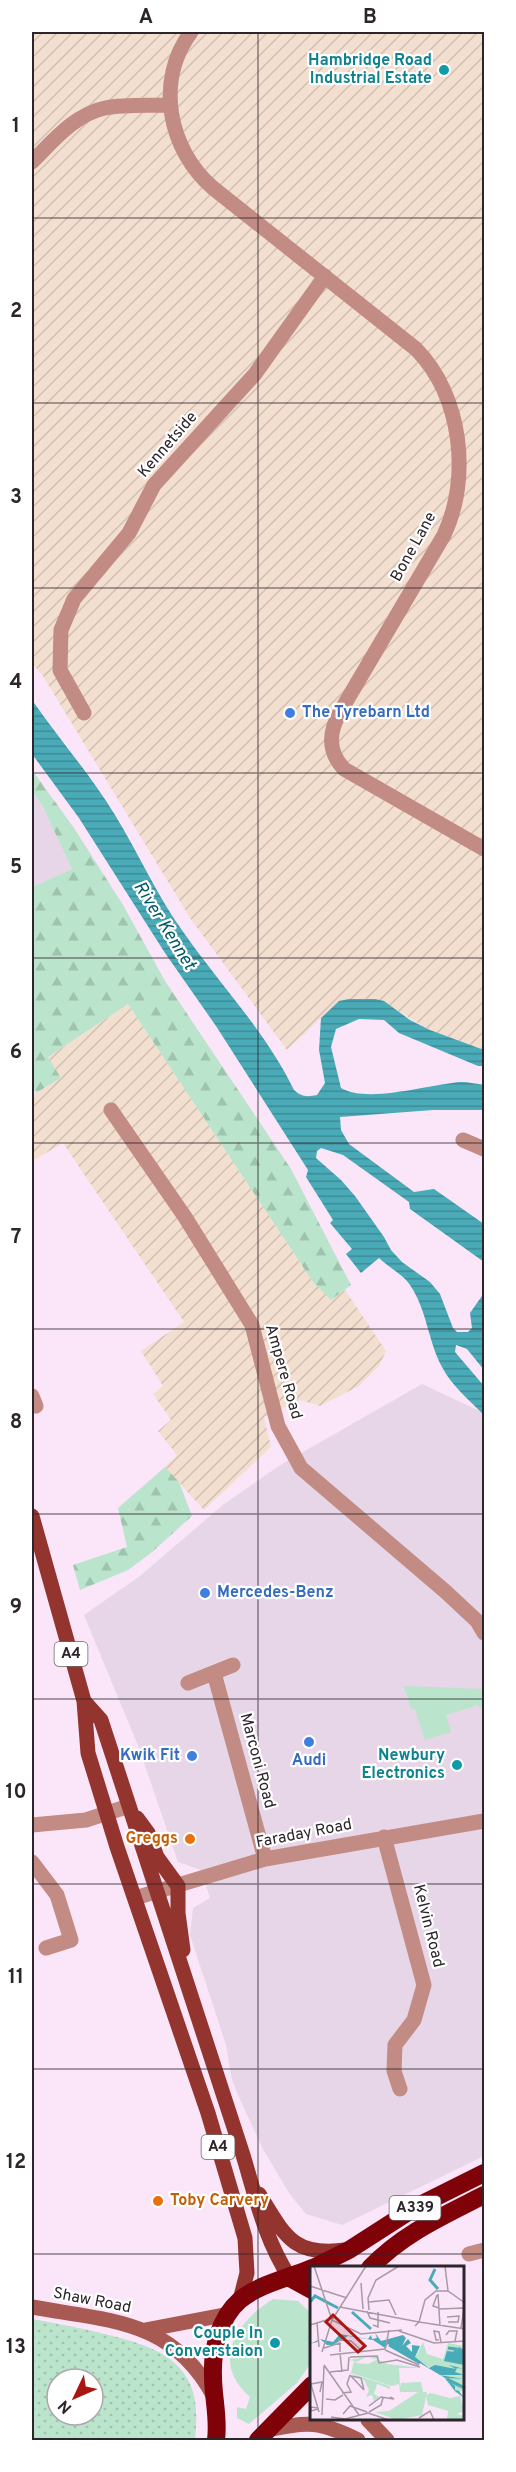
<svg xmlns="http://www.w3.org/2000/svg" width="516" height="2472" font-family="Overpass,sans-serif">
<style>
.commercial{fill:#e6d6e7}
.industrial{fill:url(#industrial-furrows)}
.grass{fill:#bae4cb}
.forest{fill:url(#forest-firs)}
.park{fill:url(#park-dots);fill-rule:evenodd}
.water{fill:url(#water-rules)}
.lines{fill:none;stroke-linecap:round;stroke-linejoin:round}
.street{stroke:#c28b84;stroke-width:15}
.secondary{stroke:#a85a52;stroke-width:15}
.primary{stroke:#93342e;stroke-width:15}
.highway{stroke:#7f0209;stroke-width:18}
.grid{fill:none;stroke:#2d252c;stroke-width:1.5;stroke-opacity:0.55}
.culture-dot{fill:#0f9aa8;stroke:#fff;stroke-width:2}
.shop-dot{fill:#3f7fe0;stroke:#fff;stroke-width:2}
.food-dot{fill:#e8710a;stroke:#fff;stroke-width:2}
.labels{text-anchor:middle;dominant-baseline:central;stroke-width:4.5;stroke-linejoin:round;paint-order:stroke}
.shield{fill:#fff;stroke:#6c666b;stroke-width:1.5}
.shield-label{font-size:15px;font-weight:bold;fill:#2d252c}
.culture-label{font-size:16px;font-weight:bold;fill:#0d838f;stroke:#fff;text-anchor:end}
.street-label{font-size:16px;fill:#2d252c;stroke:#fff}
.shop-label{font-size:16px;font-weight:bold;fill:#366cbe;stroke:#fff;text-anchor:start}
.food-label{font-size:16px;font-weight:bold;fill:#c56008;stroke:#fff;text-anchor:end}
.water-label{font-size:18px;font-style:italic;fill:#005963;stroke:#fff}
.inset-river{fill:none;stroke:#4aabb8;stroke-width:3}
.inset-road{fill:none;stroke:#a899a6;stroke-width:1.5}
.view{fill:#aa1712;fill-opacity:0.15;stroke:#aa1712;stroke-width:3}
.inset-edge{fill:none;stroke:#2d252c;stroke-width:3}
.neatline{fill:none;stroke:#2d252c;stroke-width:2}
.grid-label{font-size:20px;text-anchor:middle;font-weight:bold;fill:#2d252c}
</style>
<defs>
<pattern id="industrial-furrows" width="10" height="10" patternUnits="userSpaceOnUse" patternTransform="scale(1.5)"><rect width="10" height="10" fill="#f3dfd0"/><path d="M-1 1l2-2M0 10L10 0M9 11l2-2" fill="none" stroke="#d1bfb3"/></pattern>
<pattern id="forest-firs" width="22" height="20" patternUnits="userSpaceOnUse" patternTransform="scale(1.5)"><rect width="22" height="20" fill="#bae4cb"/><path d="M5 1l3.5 6h-7zM16 11l3.5 6h-7z" fill="#a0c3ae"/></pattern>
<pattern id="park-dots" width="8" height="8" patternUnits="userSpaceOnUse" patternTransform="scale(1.5)"><rect width="8" height="8" fill="#bae4cb"/><path d="M2 2h.1M6 6h.1" fill="none" stroke="#a0c3ae" stroke-width="1.8" stroke-linecap="round"/></pattern>
<pattern id="water-rules" width="6" height="5" patternUnits="userSpaceOnUse" patternTransform="scale(1.5)"><rect width="6" height="5" fill="#4aabb8"/><path d="M0 2.5h6" fill="none" stroke="#3e8b96"/></pattern>
</defs>
<rect width="100%" height="100%" fill="#fae6f8"/>
<path class="commercial" d="M32 791 43 807 72 869 32 887Z
M422 1384 484 1413V2156L342 2225 306 2214 289 2193 263 2149 238 2095 232 2080 226 2045 190 1935 193 1908 210 1898 201 1870 178 1862 139 1748 84 1615 140 1576 224 1504 282 1464Z"/>
<path class="industrial" d="M32 32H484V1050L430 1030 398 1011 339 1001 287 1050 190 918 43 676 32 663Z
M128 1004 313 1282 331 1299 345 1290 386 1351 379 1366 359 1386 320 1406 300 1400 264 1417 271 1447 204 1510 165 1467 177 1455 158 1431 171 1420 153 1394 163 1386 141 1351 184 1322 63 1143 32 1161V1096L61 1078 48 1057Z"/>
<path class="grass" d="M404 1686 484 1689V1707L480 1708 478 1705 446 1715 451 1732 425 1740 415 1709H411Z
M273 2299 298 2301 312 2314V2358L308 2367 297 2383 249 2424 237 2418V2407L246 2409 250 2397C210 2362 236 2322 273 2299Z"/>
<path class="forest" d="M32 770 74 828 123 905 165 981 291 1169 351 1285 331 1300 313 1282 128 1004 48 1057 61 1078 36 1093 32 1087V887L72 869 43 807 32 791Z
M165 1467 179 1482 192 1516 151 1553 128 1570 80 1590 73 1565 127 1547 118 1508Z"/>
<path class="park" d="M32 2319C59 2324 86 2329 113 2336 173 2351 204 2372 195 2440H32ZM57 2379H93V2415H57Z"/>
<path class="water" d="M32 700C59 739 90 774 115 815 139 854 157 896 184 933 221 986 266 1032 294 1090 302 1097 307 1097 317 1095L325 1083 319 1050 321 1018 339 1001 349 999H375L384 1001 410 1020 430 1030 484 1050V1066H478L399 1033 384 1020 359 1019 336 1029 331 1047 341 1088C368 1104 430 1084 461 1082 469 1082 477 1084 484 1085V1110H433L340 1117 341 1130 349 1144 414 1192 434 1189 484 1224V1262L410 1209 409 1202 343 1155 321 1148 317 1151 316 1158 341 1180 355 1196 384 1237 391 1250 402 1262 430 1282 440 1294 453 1328 457 1332H468L472 1328 470 1313 484 1293V1370L467 1349 456 1345 455 1352 484 1386V1415C469 1400 452 1386 442 1367 428 1341 427 1310 410 1285 403 1274 389 1268 379 1258L361 1273 346 1254 352 1249 330 1223 333 1220 306 1177 308 1170 216 1026 165 953 79 818 32 754Z"/>
<g class="lines">
<path class="street" d="M191 32C155 81 168 149 213 188L416 349C462 396 471 478 444 535L340 712C329 732 327 751 344 769L484 849
M32 162C52 142 75 114 105 108 126 104 149 106 170 105
M84 713 60 670 61 630 74 599 129 533 154 485 255 374 325 276
M111 1110 185 1217 252 1325 278 1426 301 1468 446 1592 477 1621 484 1633
M463 1140 484 1149
M32 1396 36 1406
M214 1673 265 1859
M188 1683 233 1665
M32 1825 86 1820 129 1806
M384 1837 424 1985 414 2020 395 2045 394 2071 400 2089
M32 1862 57 1895 71 1940 46 1948
M135 1898 265 1859 484 1821
M469 2254 484 2250"/>
<path class="secondary" d="M32 2307C109 2321 173 2319 214 2397
M145 2330 229 2314
M368 2420 387 2440
M267 2430C308 2421 320 2421 358 2440"/>
<path class="primary" d="M32 1516 84 1701 88 1753 117 1847 208 2113 245 2238 247 2273 240 2300
M84 1701 101 1720 243 2155C256 2198 265 2240 290 2278
M137 1818 148 1833 157 1857 178 1886V1913L183 1950
M259 2194C284 2234 292 2257 345 2250"/>
<path class="highway" d="M313 2268 349 2250 416 2207 484 2173
M370 2268C402 2234 443 2216 484 2195
M290 2278 312 2290
M216 2440C219 2418 213 2398 213 2376 212 2350 219 2318 240 2300 259 2284 289 2278 312 2268
M258 2440 312 2385"/>
</g>
<path class="grid" d="M258 32V2440M32 218H484M32 403H484M32 588H484M32 773H484M32 958H484M32 1143H484M32 1329H484M32 1514H484M32 1699H484M32 1884H484M32 2069H484M32 2254H484"/>
<g class="culture-dot">
<circle cx="444" cy="70" r="6"/>
<circle cx="457" cy="1765" r="6"/>
<circle cx="275" cy="2343" r="6"/>
</g>
<g class="shop-dot">
<circle cx="290" cy="713" r="6"/>
<circle cx="205" cy="1593" r="6"/>
<circle cx="309" cy="1742" r="6"/>
<circle cx="192" cy="1756" r="6"/>
</g>
<g class="food-dot">
<circle cx="190" cy="1839" r="6"/>
<circle cx="158" cy="2201" r="6"/>
</g>
<g class="labels">
<g class="shield">
<rect x="54.5" y="1642" width="33" height="24" rx="4.5"/>
<rect x="201.5" y="2135" width="33" height="24" rx="4.5"/>
<rect x="389.5" y="2196" width="51" height="24" rx="4.5"/>
</g>
<g class="shield-label">
<text x="71" y="1654">A4</text>
<text x="218" y="2147">A4</text>
<text x="415" y="2208">A339</text>
</g>
<g class="culture-label">
<text x="432" y="61">Hambridge Road<tspan x="432" dy="18">Industrial Estate</tspan></text>
<text x="445" y="1756">Newbury<tspan x="445" dy="18">Electronics</tspan></text>
<text x="263" y="2334">Couple In<tspan x="263" dy="18">Converstaion</tspan></text>
</g>
<g class="street-label">
<text transform="translate(168 445) rotate(-49)">Kennetside</text>
<text transform="translate(414 547) rotate(-61)">Bone Lane</text>
<text transform="translate(283 1372) rotate(74)">Ampere Road</text>
<text transform="translate(257 1761) rotate(75)">Marconi Road</text>
<text transform="translate(304 1834) rotate(-11)">Faraday Road</text>
<text transform="translate(428 1926) rotate(76)">Kelvin Road</text>
<text transform="translate(92 2301) rotate(11)">Shaw Road</text>
</g>
<g class="shop-label">
<text x="302" y="713">The Tyrebarn Ltd</text>
<text x="217" y="1593">Mercedes-Benz</text>
<text x="180" y="1756" text-anchor="end">Kwik Fit</text>
<text x="309" y="1761" text-anchor="middle">Audi</text>
</g>
<g class="food-label">
<text x="178" y="1839">Greggs</text>
<text x="170" y="2201" text-anchor="start">Toby Carvery</text>
</g>
<g class="water-label">
<text transform="translate(164 926) rotate(58)">River Kennet</text>
</g>
</g>
<g transform="translate(310 2266)">
<rect width="154" height="154" fill="#fae6f8"/>
<path d="M69 90V94L77 98 112 102H89L90 121 91 117 111 116 113 126H117L112 149 87 154 65 146 79 145 108 126H90L89 118 82 120 41 107 44 95 39 94 56 91 45 97 58 98 68 93 58 92Z" fill="#bae4cb"/>
<path d="M39 107 80 120V123L67 118 64 128 69 131 64 135 62 129 56 131 59 124 54 114Z" fill="#bae4cb"/>
<path d="M113 76 117 88 133 93 138 77 154 80V124L146 127 133 110 105 92ZM121 127 140 132 150 130 154 145 147 148 154 150V154H137L138 145 118 139 116 129Z" fill="#bae4cb"/>
<path d="M65 67 71 75 93 69 96 72 92 80 98 73 101 77 96 80 102 86V79L110 80 105 91 119 102 125 99 146 103 139 99 154 103 147 102 145 106 154 109H129L154 113 136 112 154 124 141 117 145 120V124L149 125 154 132 145 125 135 112 78 78 75 82 63 74 38 70 23 79H17L10 73 7 76 0 78 10 73 23 76 30 68 58 73 61 69 62 73 67 72ZM149 81 154 84V99L134 95 137 85 146 86Z" fill="#4aabb8"/>
<path class="inset-river" d="M125 3 120 14 128 23M0 36 5 30 28 42M42 46 61 63M79 79 110 97M138 82 146 83 141 95M137 113 155 122"/>
<path class="inset-road" d="M4 0 22 54 12 86M135 0 138 25M51 17 53 43M0 20 37 32M128 28 130 60M127 29 123 40 129 42M59 36 79 34 86 49M30 41 109 56M129 43 154 42M59 44 58 32 66 14 89 0M57 45 60 52 80 57M137 51 149 50 148 56H138M22 54 51 68 92 64M22 54 56 0M109 56 115 34 126 25H138L155 37M7 57 9 81M0 59 20 53M63 59 68 61V46M105 60 109 56 155 63M151 62 154 42M89 65 124 77 155 75M136 69 139 65H147L145 75M28 74 41 75 52 85M129 74H126L124 65 129 66 131 76M14 82 30 77V86M0 84V59M75 84 109 99M75 84 79 64M30 87 32 106M20 89 75 83M40 91 67 90 69 97 87 94 110 101M14 99 49 149M20 106 38 104 39 91M40 109 54 124M41 110 51 112 54 124M0 115 9 146M1 118 12 116 10 126M32 127 41 126 37 118 40 109M16 133 25 134 33 129M59 140 71 131 84 133 80 131M8 142 1 141V145L8 143M59 146 71 139 73 132M33 148 40 140 57 146M12 149 14 100M21 151 35 153 58 147 79 154M109 152 120 145 124 154"/>
<path class="view" d="M23 49 55 80 48 86 16 56Z"/>
<rect width="154" height="154" class="inset-edge"/>
</g>
<rect width="516" height="2472" fill="none" stroke="#ffffff" stroke-width="66"/>
<g transform="translate(75 2397) rotate(226)"><circle r="28" fill="#ffffff" stroke="#aba8ab" stroke-width="1.5"/>
<path d="M0-4.5L10 22L0 15L-10 22Z" fill="#aa1712"/>
<text y="-9" font-size="16" font-weight="bold" text-anchor="middle" fill="#2d252c">N</text>
</g>
<rect x="33" y="33" width="450" height="2406" class="neatline"/>
<g class="grid-label">
<text x="146" y="23">A</text>
<text x="370" y="23">B</text>
<text x="16" y="132">1</text>
<text x="16" y="317">2</text>
<text x="16" y="503">3</text>
<text x="16" y="688">4</text>
<text x="16" y="873">5</text>
<text x="16" y="1058">6</text>
<text x="16" y="1243">7</text>
<text x="16" y="1428">8</text>
<text x="16" y="1613">9</text>
<text x="16" y="1798">10</text>
<text x="16" y="1983">11</text>
<text x="16" y="2168">12</text>
<text x="16" y="2353">13</text>
</g>
</svg>
